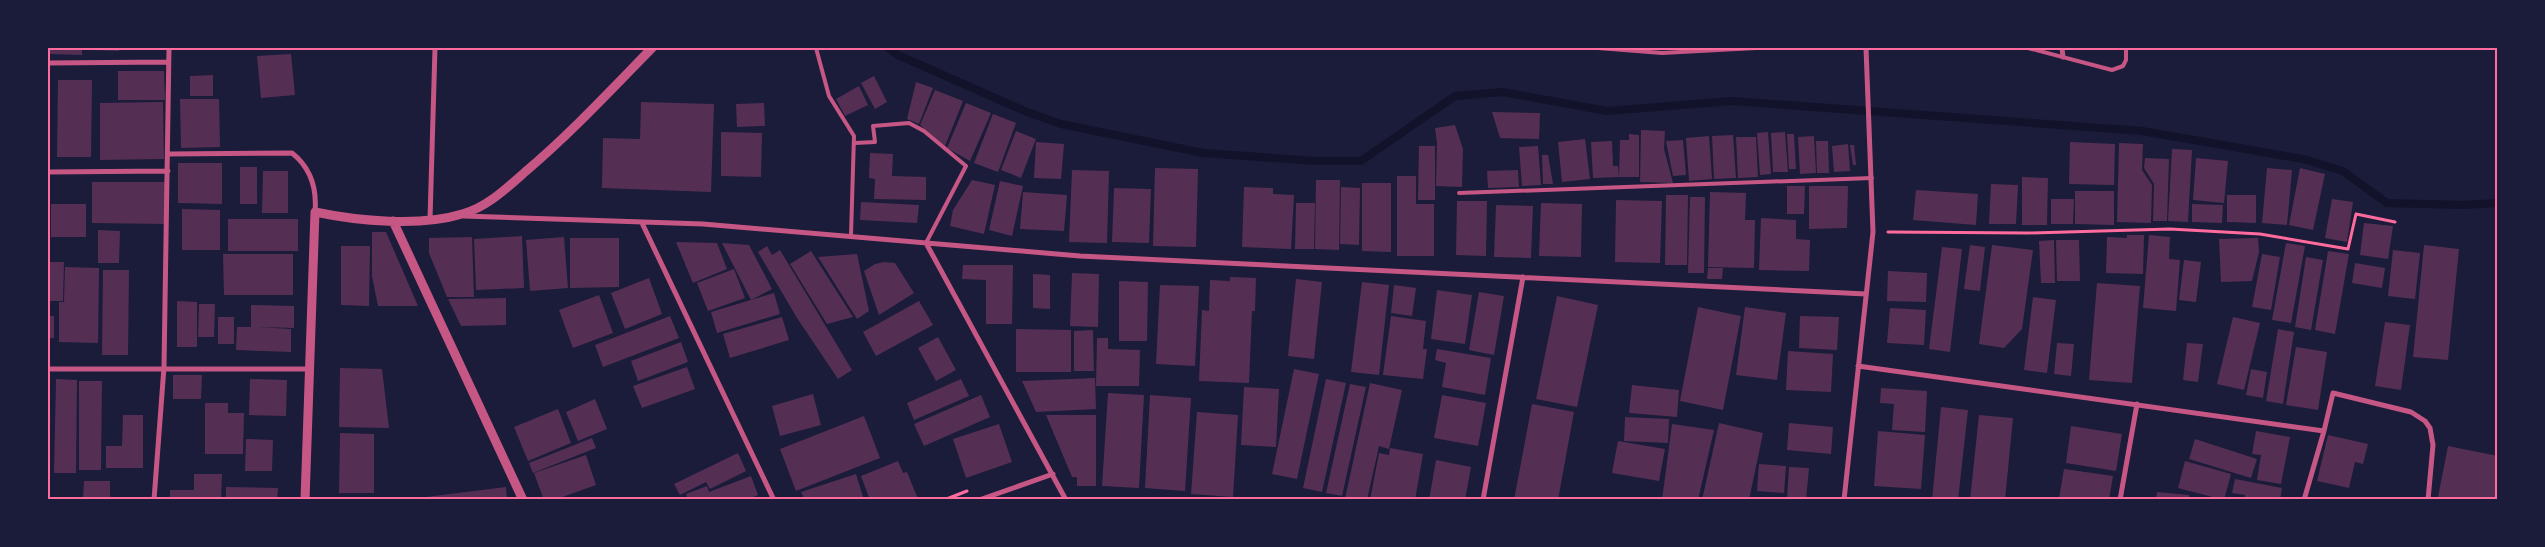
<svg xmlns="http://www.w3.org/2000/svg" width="2545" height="547" font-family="'PT Serif',serif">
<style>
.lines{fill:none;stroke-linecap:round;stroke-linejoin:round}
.stream{stroke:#12122b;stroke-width:8}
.building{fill:#542f53}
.path{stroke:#ff6b9d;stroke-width:3}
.service{stroke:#c65784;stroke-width:4}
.minor{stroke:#c65784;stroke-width:5}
.tertiary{stroke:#c65784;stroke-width:9}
.neatline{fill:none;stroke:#ff6b9d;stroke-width:2}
</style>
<rect width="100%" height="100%" fill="#1b1b3a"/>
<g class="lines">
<path class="stream" d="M888 48 898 55 1027 112 1061 124 1203 153 1316 161H1361L1455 96 1503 92 1607 111 1732 101 2142 131 2303 159 2343 171 2387 203 2463 205 2498 203"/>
</g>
<path class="building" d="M50 48H82V55L50 54Z
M91 48H119V51L91 50Z
M291 54 295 95 261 98 257 56Z
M118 71H164L165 100H118Z
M213 75V96H190V76Z
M874 76 887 102 875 109 861 83Z
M58 80H92L91 157H57Z
M916 82 933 88 919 124 907 119Z
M859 86 868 105 845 116 836 99Z
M935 90 963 101 945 146 920 125Z
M180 99H219L220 147 181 148Z
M163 102 164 159 100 160V103Z
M641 102 714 104 711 192 602 188 603 138 640 139Z
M764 103 765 126 737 127 736 104Z
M966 103 991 113 970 161 947 148Z
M1492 112 1540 113 1539 139 1500 138Z
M993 114 1016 123 998 172 974 163Z
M1455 125 1463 149 1462 187 1436 186 1437 143 1435 128Z
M1641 130 1665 131 1664 149 1673 183 1640 182Z
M1016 131 1036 139 1021 178 1001 170Z
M721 132 762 133 761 177 721 176Z
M1768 132 1771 174 1760 175 1757 133Z
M1785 132 1788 172H1773L1771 133Z
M1629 134 1639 135V177H1619L1620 140H1629Z
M1787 134H1794L1796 169H1789Z
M1733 135 1736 178 1714 179 1712 136Z
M1709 136 1712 179 1689 181 1686 138Z
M1814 136 1816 173 1800 174 1798 137Z
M1736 137H1756L1758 177 1738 178Z
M1585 139 1590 179 1562 182 1558 142Z
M1683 140 1686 175 1673 176 1666 141Z
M1612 141 1613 166H1618L1619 177 1593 178 1591 142Z
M1816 141H1828L1829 173H1817Z
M1036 142 1064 144 1061 179 1034 178Z
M2070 142 2115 144 2114 185 2069 184Z
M2119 143 2143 144 2142 170 2152 185 2151 223 2117 222Z
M1848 144 1850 171 1834 172 1832 146Z
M1850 145H1854L1856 165H1853Z
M1419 146H1435V200H1418Z
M1538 146 1541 185 1522 186 1519 147Z
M2172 149 2192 150 2188 222 2168 221Z
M870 153 893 154 892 176 926 177V200L874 199 875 179 869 178Z
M1542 155H1548L1553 184H1543Z
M2145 158 2169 159 2167 221H2153L2154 184 2144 168Z
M2196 158 2228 161 2224 203 2193 200Z
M178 163H222V204L178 203Z
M240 167H257V204H240Z
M1155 168 1198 169 1196 247 1153 246Z
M2267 168 2292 170 2287 225 2262 223Z
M2300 168 2325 174 2313 230 2289 225Z
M1072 170 1109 171 1107 243 1069 242Z
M1518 170 1519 187 1488 188 1487 171Z
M263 171H288V213H262Z
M1397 176H1416V204H1434V256H1397Z
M2022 177 2048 178 2047 225H2022Z
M972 180 995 185 984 234 950 226 953 210Z
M1316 180H1340L1339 250 1315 249Z
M1000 181 1023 186 1012 236 989 230Z
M92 182H165V224L92 223Z
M1362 183H1391V252L1362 251Z
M1991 184 2018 185 2016 224H1989Z
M1787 186H1805L1804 214H1787Z
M1809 186H1848L1847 228 1809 229Z
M1244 187 1273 188V194L1294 195 1291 249 1242 247Z
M1341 187 1360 188 1359 245 1340 244Z
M1114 188 1151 189 1149 243 1112 242Z
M1916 190 1978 194 1976 225 1913 220Z
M2075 191H2114V225L2075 224Z
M1023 192 1067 195 1064 231 1020 229Z
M1710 192 1746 193 1745 220H1755L1754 268 1708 267Z
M1666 195H1688L1687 265H1665Z
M2227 195H2256V223L2227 222Z
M1690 197H1705L1704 273H1688Z
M2051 199H2074L2073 224H2051Z
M2332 199 2353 202 2347 242 2325 238Z
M1616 200 1662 201 1660 263 1615 262Z
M1457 201H1487L1486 256 1456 255Z
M861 202 919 205 917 223 860 220Z
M1296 203H1315L1314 249H1295Z
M1541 203 1582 204 1581 257 1539 256Z
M51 204H86V237H51Z
M2192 204 2223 205 2222 223 2192 222Z
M1496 205 1533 206 1531 258 1494 257Z
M182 209 220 210V250H182Z
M1761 218 1796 220V239L1810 240 1809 271 1759 270Z
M228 219H298V251H228Z
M2364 223 2393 226 2388 259 2360 255Z
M98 230 120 231 119 263H98Z
M372 232H386L418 306H378L372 276Z
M2127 235H2144L2143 274 2106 273 2107 237 2127 238Z
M2149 235 2170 237 2169 259 2180 260 2176 311 2143 308Z
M522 236 524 288 476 290 474 239Z
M472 237 474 297H447L429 253V238Z
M564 237 568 288 530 291 526 240Z
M570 238H619V287L570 288Z
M2258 238 2259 252 2252 281 2221 282 2219 239Z
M2054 240 2055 283H2041L2039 241Z
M2056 240H2079L2080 281H2057Z
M676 242 717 243 727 269 693 283Z
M722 243 749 245 772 289 751 300Z
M2286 243 2305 246 2291 323 2272 320Z
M1970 245 1985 247 1980 291 1964 289Z
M1992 245 2033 250 2022 329 2004 348 1979 344Z
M2424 245 2459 249 2448 360 2413 357Z
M341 246H370L369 306 341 305Z
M767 246 772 255 780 250 852 370 838 379 797 318 758 252Z
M1942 247 1962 249 1950 352 1929 349Z
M2393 250 2420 253 2415 299 2388 296Z
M811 251 853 317 827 324 790 264Z
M2328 251 2349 254 2335 334 2315 330Z
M223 254H293V295H224Z
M857 254 869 311 857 319 818 257Z
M2262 254 2280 257 2271 310 2252 307Z
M2306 257 2323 260 2311 330 2295 327Z
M2184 260 2201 262 2196 302 2179 300Z
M48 262H64L63 301H48Z
M884 262 895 263 914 293 879 315 864 271 875 264Z
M2355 263 2385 268 2382 288 2352 283Z
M963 265H1013L1012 324H986V280L962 279Z
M65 267 99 268 98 343 59 342V302H64Z
M1708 268H1723L1722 279H1707Z
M734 269 745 298 708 311 697 283Z
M103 270H129L128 355H102Z
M1888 271 1927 273 1926 302 1887 301Z
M1072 273 1099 274 1098 327 1070 326Z
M1033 274 1050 275V309L1033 308Z
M1230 277 1256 278 1255 311H1252L1249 383 1199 381 1202 310 1209 311 1210 280 1230 281Z
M649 278 662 314 625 329 611 293Z
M1296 279 1322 282 1314 359 1288 356Z
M1119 281 1148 282 1147 341H1119Z
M1362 282 1389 285 1379 375 1351 372Z
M2097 283 2140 286 2132 383 2089 380Z
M1160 285 1199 286 1195 366 1156 364Z
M1394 285 1416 288 1412 316 1391 313Z
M1437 290 1472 295 1465 344 1431 339Z
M1479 292 1504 296 1494 355 1469 350Z
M774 293 780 314 717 333 711 312Z
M599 295 613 333 573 348 559 310Z
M1557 296 1598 305 1577 407 1536 399Z
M2033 297 2056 300 2047 373 2024 370Z
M506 298V325L461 326 448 299Z
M177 301 197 302V347H177Z
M919 301 933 325 876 356 863 332Z
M199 304H215L214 337H198Z
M251 305 294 306V328L257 327 291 329V352L236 350 237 327H251Z
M1698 307 1741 316 1723 410 1680 401Z
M1745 307 1786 313 1777 380 1736 375Z
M1890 308 1926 310 1924 345 1887 343Z
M48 316H54V338H48Z
M670 316 679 338 603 367 595 345Z
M1391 316 1426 321 1423 349H1427L1423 379 1383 375Z
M1800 316 1839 317 1837 350 1799 348Z
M218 317H234V344H218Z
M782 317 789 340 730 358 723 334Z
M2233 317 2260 323 2244 390 2217 384Z
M2385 322 2410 325 2401 390 2375 386Z
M1016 329 1071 330V372H1016Z
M2278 329 2294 332 2283 404 2266 401Z
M1093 330 1094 371H1074V331Z
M938 337 956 370 936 381 918 348Z
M1097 338H1108V349L1140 350 1139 386H1096Z
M681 342 688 362 638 381 631 361Z
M2057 343 2074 344 2071 376 2054 374Z
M2187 343 2203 344 2198 382 2183 380Z
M2296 347 2327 352 2318 410 2286 405Z
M1437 349 1491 358 1485 395 1442 387 1446 363 1435 360Z
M1788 351 1833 354 1831 392 1786 390Z
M687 367 695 389 642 408 633 386Z
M340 368 382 369 389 428 339 427Z
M1294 369 1319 374 1297 479 1272 474Z
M2251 369 2267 372 2263 398 2246 395Z
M173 375H202L201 399H173Z
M1095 378 1096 409 1036 412 1022 381Z
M56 379 77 380 76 473H54Z
M250 379 287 380 286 416 249 415Z
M961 379 969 396 914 420 907 403Z
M1326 379 1346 383 1322 492 1303 488Z
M79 381H102L101 470H79Z
M1370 383 1402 390 1389 449 1379 446 1367 500H1348L1345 499Z
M1350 384 1366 387 1342 496 1326 493Z
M1632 385 1679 390 1677 417 1629 413Z
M1244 387 1279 389 1276 447 1241 445Z
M1881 388 1927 391 1925 432 1892 430 1894 404 1880 403Z
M1108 393 1144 395 1139 488 1102 486Z
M813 394 821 425 780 436 772 406Z
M981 395 990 417 924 446 914 424Z
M1150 395 1191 398 1185 491 1145 488Z
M1442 395 1486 403 1478 446 1434 438Z
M595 399 607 429 578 441 566 412Z
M205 403H228V413H244L243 454H205Z
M1532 404 1574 412 1558 500H1514Z
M1941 407 1968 410 1958 500H1932Z
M558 409 571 443 528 461 514 427Z
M1197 412 1238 415 1233 497 1191 494Z
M123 415H143V468H106V446H122Z
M1046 415H1096V486H1077V477H1072Z
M1979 415 2013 418 2005 500H1970Z
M864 416 880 458 796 491 780 449Z
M1625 417 1669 419 1668 443 1624 441Z
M1719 423 1763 433 1749 500H1702Z
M1789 423 1833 427 1831 454 1787 450Z
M999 424 1012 462 966 478 953 439Z
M1672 424 1714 430 1698 500H1662Z
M2071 426 2122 434 2116 471 2066 463Z
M1878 431 1925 435 1921 489 1874 486Z
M2256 431 2290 437 2281 484 2257 480 2261 455 2252 454Z
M340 433 374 434V493H339Z
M2328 435 2368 444 2363 464 2355 462 2349 488 2317 481Z
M592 438 596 448 533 473 529 463Z
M246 439 273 440 272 471H245Z
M2195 439 2257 459 2251 478 2189 459Z
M1618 441 1665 449 1659 481 1612 473Z
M2448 446 2498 456V500L2438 497Z
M1390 448 1423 454 1415 500H1370L1379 453 1389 455Z
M738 453 746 471 710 489 706 482 680 495 674 484Z
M586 455 596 485 554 500H544L534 473Z
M1436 460 1471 467 1465 500H1429Z
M898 461 903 473 907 472 918 499 870 500 861 476Z
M2185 461 2231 474 2224 500 2178 488Z
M1759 464 1786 466 1784 493 1757 491Z
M1789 467 1809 468 1806 500H1787Z
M2064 469 2113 476 2109 500 2059 498Z
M194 474H222L221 500H170V490H194Z
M856 474 864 500H805L801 492Z
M751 476 758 495 746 500H688L686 494 707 486 709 492Z
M2235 479 2282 488 2280 500H2244L2245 495 2232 493Z
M84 481H110V500H83Z
M226 487 278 488 277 500H226Z
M506 487 507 500H418V498Z
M2157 492 2189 495V500H2156Z"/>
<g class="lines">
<path class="path" d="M1888 232 2028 233 2170 229 2260 234 2348 249 2356 214 2395 222
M944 500 967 491"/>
<path class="service" d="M816 48 829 96 854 136 851 235
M1598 48 1662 53 1756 48
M2028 48 2112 70 2123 66 2126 60V48
M855 143 875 142 873 126 909 123 924 131 966 166 926 243
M1459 193 1872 178"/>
<path class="minor" d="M2062 48 2063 57
M48 63 168 62
M168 154 292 153C311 168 317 189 315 212
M48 172 168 171
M464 216 703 224 1080 256 1866 294
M430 219 435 48
M642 223 774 500
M926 243 1066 500
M1858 366 2324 431 2333 393 2411 412 2425 421 2430 428 2433 445 2428 500
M48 369H309
M154 500 164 367 169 48
M979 500 1053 474
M1483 500 1523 277
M1844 500 1873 232 1866 48
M2120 500 2137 404
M2304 500 2324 431"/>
<path class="tertiary" d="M393 221 523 500
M305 500 315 212C358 221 420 227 462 214 486 208 507 188 525 172 570 134 611 90 652 48"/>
</g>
<rect width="2545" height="547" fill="none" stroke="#1b1b3a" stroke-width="98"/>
<rect x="49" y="49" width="2447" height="449" class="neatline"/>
</svg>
